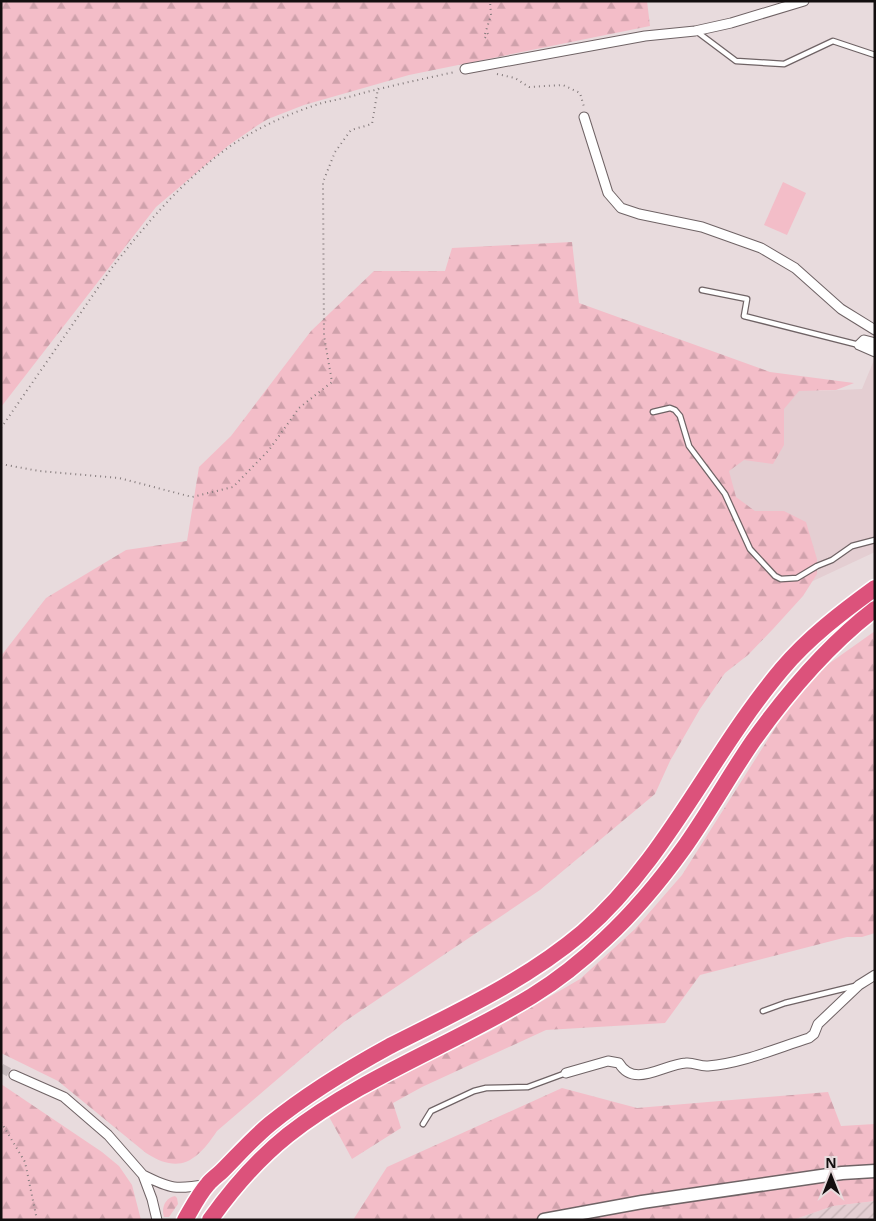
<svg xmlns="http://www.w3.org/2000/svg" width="876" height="1221" font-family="'Noto Sans',sans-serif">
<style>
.built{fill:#e4ced2}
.industrial{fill:url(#industrial-furrows)}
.forest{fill:url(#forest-firs)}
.park{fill:#f3bdc8}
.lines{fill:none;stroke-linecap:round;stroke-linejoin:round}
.street-tunnel{stroke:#c8bcbe;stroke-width:9;stroke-dasharray:9 4.5;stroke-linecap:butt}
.lane-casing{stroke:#6f6365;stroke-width:7}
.street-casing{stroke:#6f6365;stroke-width:11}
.secondary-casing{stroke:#6f6365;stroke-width:15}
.highway-casing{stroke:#fff;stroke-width:19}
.path{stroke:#847b7c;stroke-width:2;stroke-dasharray:1 4;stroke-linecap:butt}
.lane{stroke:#fff;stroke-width:4.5}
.street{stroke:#fff;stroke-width:9}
.secondary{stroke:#fff;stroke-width:12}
.highway{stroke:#dc527b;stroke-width:16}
</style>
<defs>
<pattern id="industrial-furrows" width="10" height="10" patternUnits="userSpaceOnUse" patternTransform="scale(1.25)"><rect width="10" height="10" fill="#e4ced2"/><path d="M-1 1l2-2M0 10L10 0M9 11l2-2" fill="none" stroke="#c3b0b3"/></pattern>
<pattern id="forest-firs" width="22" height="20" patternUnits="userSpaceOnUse" patternTransform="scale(1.25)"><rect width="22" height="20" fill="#f3bdc8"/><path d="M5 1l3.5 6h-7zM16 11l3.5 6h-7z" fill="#cfa1ab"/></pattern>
</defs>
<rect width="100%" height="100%" fill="#e8dbdd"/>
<path class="built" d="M874 360 875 552 798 588 651 388 790 383 819 391 862 389Z"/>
<path class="industrial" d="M875 1201V1220H793L833 1206Z"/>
<path class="forest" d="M1 1H647L650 26 409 75 304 105 268 119 258 125 229 145 156 207 1 407Z
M572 242 579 303 770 372 854 383 836 390 799 391 784 409V445L773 464 744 460 729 471 736 497 755 511H784L806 522 817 559V574L803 596 773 629 748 655 725 673 700 709 670 761 655 794 540 890 344 1022 217 1131C197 1161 180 1175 146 1153L58 1081 1 1053V656L46 598 126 550 187 541 199 467 231 436 311 331 374 271H445L452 248Z
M875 631V933L862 937H847L700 975 665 1023 546 1030 422 1087 393 1103 401 1128 352 1159 327 1113 402 1073 489 1032 580 979 635 929 682 875 789 706 827 665Z
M1 1084 102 1152 119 1166 132 1185 141 1220H1Z
M562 1088 637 1108 828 1092 841 1126 875 1124V1201L833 1206 793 1220H353L387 1167Z
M175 1196 177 1198 178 1204 169 1217H164C161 1208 165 1198 175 1196Z"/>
<path class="park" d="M783 182 806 193 787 235 764 225Z"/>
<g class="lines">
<path class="street-tunnel" d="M1 1068 14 1075"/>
<g class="lane-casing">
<path id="lane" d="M696 31 736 61 784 64 833 41 875 55
M702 290 747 299 744 316 859 345
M653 412 670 408 675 410 680 416 689 446 725 494 750 549 775 576 781 579 797 578 817 566 832 560 852 546 875 540
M763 1011 785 1003 855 986
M423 1124 431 1111 474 1091 486 1088 528 1087 566 1073"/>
</g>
<g class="street-casing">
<path id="street" d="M465 69 645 36 695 31 731 23 804 1
M584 117 608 193 621 208 639 214 702 227 761 248 795 268 841 309 875 330
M875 343 864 340 859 345 875 352
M566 1073 608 1061 619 1063C634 1089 664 1064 686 1063 693 1062 701 1067 708 1066 743 1063 777 1048 809 1038L814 1034 818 1024 859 985 875 975
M14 1075 64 1097 108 1135 143 1175 152 1199 157 1220
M143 1175C171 1189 176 1190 208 1184"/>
</g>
<g class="secondary-casing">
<path id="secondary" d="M544 1220 642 1202 842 1173 875 1171"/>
</g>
<g class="highway-casing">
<path id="highway" d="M185 1220C192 1208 199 1194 208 1184 212 1179 218 1175 222 1171 238 1155 253 1138 270 1124 307 1094 348 1069 390 1046 457 1012 525 981 583 932 667 859 711 753 782 669 808 638 842 612 875 588
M210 1220C232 1189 258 1159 288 1135 362 1077 452 1045 532 996 558 980 583 960 605 939 634 912 660 881 683 849 708 814 729 776 753 741 788 692 828 645 875 609"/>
</g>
<path class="path" d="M485 34 491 15 490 1
M485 38 488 34 487 32
M497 74 515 78 529 87 563 85 580 93 584 107
M1 428 111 269C145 225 183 180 229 147 256 128 290 113 322 103 334 100 347 98 359 94 390 86 422 79 455 72
M1 464 39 471 119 478 192 497 233 487 269 450 299 408 332 382 324 336 323 182 335 152 351 130 372 124 378 88
M1 1122 25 1162 37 1220"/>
<use href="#lane" class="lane"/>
<use href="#street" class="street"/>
<use href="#secondary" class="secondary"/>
<use href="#highway" class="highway"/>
</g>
<rect width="876" height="1221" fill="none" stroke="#130f0f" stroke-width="5"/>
<g transform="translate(831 1176)" stroke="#e8dbdd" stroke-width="4" paint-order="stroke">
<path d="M0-4L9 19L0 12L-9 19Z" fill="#130f0f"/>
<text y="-8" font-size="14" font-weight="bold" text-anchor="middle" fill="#130f0f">N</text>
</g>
</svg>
